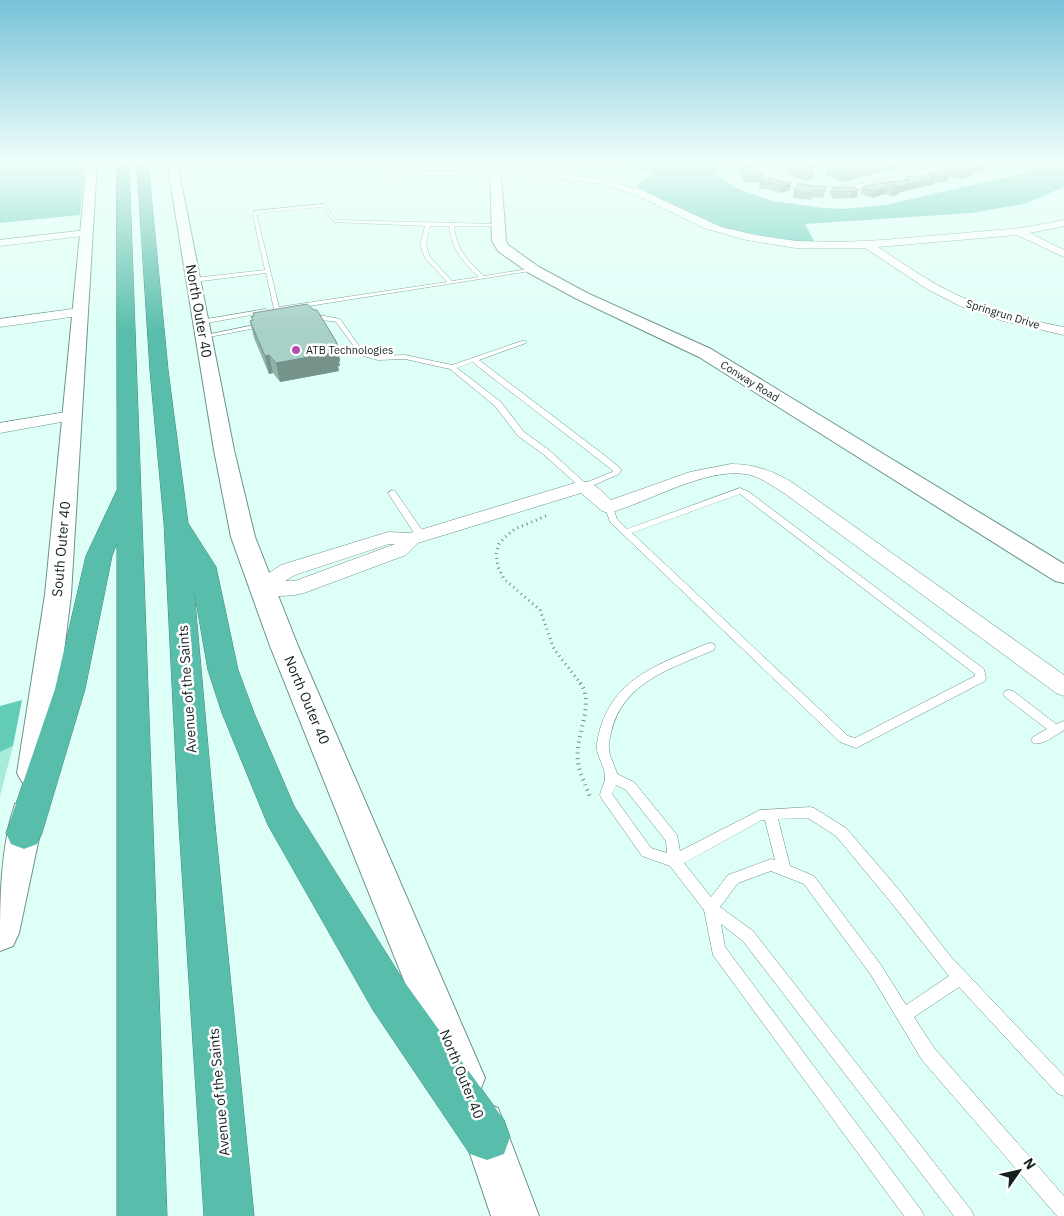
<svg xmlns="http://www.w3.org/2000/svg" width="1064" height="1216" font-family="'IBM Plex Sans',sans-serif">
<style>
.green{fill:#a6ecdc}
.forest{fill:#62ccb7}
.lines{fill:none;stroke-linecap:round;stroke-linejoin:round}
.service-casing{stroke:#6b9289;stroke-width:1}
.minor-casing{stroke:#6b9289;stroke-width:1}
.tertiary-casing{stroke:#6b9289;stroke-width:2}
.motorway-casing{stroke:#408779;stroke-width:1}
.path-far1{stroke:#718983;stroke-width:3;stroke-dasharray:1 4;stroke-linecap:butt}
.path{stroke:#718983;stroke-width:4;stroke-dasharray:1 4.5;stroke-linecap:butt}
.service{fill:#fff;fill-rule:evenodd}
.minor{fill:#fff;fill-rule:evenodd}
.tertiary{fill:#fff;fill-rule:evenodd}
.motorway{fill:#58bdaa;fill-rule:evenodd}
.wall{fill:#90b3aa}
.shaded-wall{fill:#75928b}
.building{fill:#a7d0c6;stroke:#75928b}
.poi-dot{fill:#b64fb2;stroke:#fff;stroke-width:2}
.labels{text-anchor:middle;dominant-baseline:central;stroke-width:5;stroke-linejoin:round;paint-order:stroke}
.far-street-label{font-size:11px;fill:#13221f;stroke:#fff}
.far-poi-label{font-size:11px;fill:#13221f;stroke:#fff;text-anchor:start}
.street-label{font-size:14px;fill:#13221f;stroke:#fff}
</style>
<rect width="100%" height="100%" fill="#defff7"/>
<path class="green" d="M13 746 0 796V752Z"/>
<path class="forest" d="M0 162H85L80 215 0 223Z
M540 162H728L718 167 716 174 738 189 773 201 823 208 843 209 885 205 1024 173 1050 162H1064V187L1024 204 972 213 805 224 815 243C792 241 769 240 746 234 707 225 672 203 636 187L653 172 591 163Z
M22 700 13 746 0 752V706Z"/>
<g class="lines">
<g class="service-casing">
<path id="service" d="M324 204 336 220 500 224 498 226H454C457 251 467 260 484 276L534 268 537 270 277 311 274 309 266 273 194 282 191 280 194 278 265 270 253 216 254 211ZM323 207 334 222 425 226 420 245 425 258 447 282 279 307 257 216 258 213ZM430 226H449C452 249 462 262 479 277L452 281 430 257 426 245Z
M266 309 269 311 268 312 201 324 198 322 201 320Z
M319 315 340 319 364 353 378 356 405 355 452 365 522 341H526V343L479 360 608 458 620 468 621 470 619 474 587 488H581L543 454 518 436 495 406 450 369 405 359 378 360 360 355 336 322C328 320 310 320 305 318ZM473 362 476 365 602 462 613 471 612 472 585 483 549 450 524 432 501 402 457 368Z
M264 323 266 324V326L204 338 201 336Z
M740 488 749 492 984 669 986 678 985 681 860 746 856 748 840 742 610 522 605 507 609 504 612 505 617 519 627 529ZM740 494 975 674V676L855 738 848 736 632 533Z
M392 490 395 491 426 536 424 538 421 539 416 536 388 493Z
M710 643 714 644 715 647 714 650C672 668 622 682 611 733 610 738 608 743 609 748 609 757 615 765 617 774L634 782 677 835 680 851 760 810 810 807 814 808 846 828 900 891 951 957 1064 1076V1096L1058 1094 959 987 914 1017 934 1048 1064 1196V1216H1057L922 1060 871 975 804 884 771 871 738 883 720 907 753 931 971 1210 974 1216H954L743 941 721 924 725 947 921 1210 924 1216H904L713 955 704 910 670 866 642 856 602 799 600 795C601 789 605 783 605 777 605 765 595 755 597 743 605 694 635 674 678 656 689 652 699 646 710 643ZM616 785 626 790 666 841 667 853 651 848 612 794ZM808 818 836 836 890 901 949 976 906 1005 881 965 814 876 790 866 778 819ZM762 820H765L775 860 771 859 728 875 711 897 684 863Z
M1009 690 1013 691 1056 724 1064 721V730C1056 735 1042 746 1033 743L1031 740 1033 737 1047 729 1005 697 1003 694 1005 691Z"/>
</g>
<g class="minor-casing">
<path id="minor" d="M779 162H792L773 171C810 199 870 183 912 173 929 168 946 161 964 162 957 168 942 170 932 173 887 185 822 204 778 181 772 178 766 176 764 170 768 165 773 163 779 162Z
M412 170 540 172 597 178 641 190 721 227 756 235 796 241 840 242 883 240 1021 228 1064 220V226L1030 233 1064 250V257L1017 235 878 247C904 264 929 282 957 295 991 311 1027 320 1064 327V335L1003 321 962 307 927 289 865 248H796L746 240 704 228 634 194 597 183 540 177 423 175 401 176 384 181 379 178 392 173Z
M87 230 92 233 91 235 0 246V240Z
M80 308 85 309 86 312 85 315 0 327V319Z
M72 411 78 413 80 416 78 419 0 433V423Z
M731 464C756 464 776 472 796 485L1064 675V696L1056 693 784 493C772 486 759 476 746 474 704 468 649 502 609 513L602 511 581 493 418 543 406 555 304 593C290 597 268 597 254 593L251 588 254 583 281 565 388 532 410 533 578 482C592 479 601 491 611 500L690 472ZM389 544H395L295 581H285L295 575Z"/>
</g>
<g class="tertiary-casing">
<path id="tertiary" d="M87 162H97L71 595 49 773 44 782 33 786 22 782 17 773 45 595Z
M167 162H177L234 450 255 537 298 646 485 1078 479 1093 464 1099 449 1093 443 1078 270 646 231 537 214 450Z
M490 162H500L506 241 508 245 539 267 587 293 711 349 1064 564V583L1055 581 699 357 577 299 529 273 498 251 492 241Z
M27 800 39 804 44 814 19 933 13 946 0 951C0 902 0 849 15 804Z
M482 1102 498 1108 539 1216H491L460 1124 466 1108Z"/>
</g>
<g class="motorway-casing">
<path id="motorway" d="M117 162H129L167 1216H117V543L112 556 85 689 42 833 37 844 24 849 11 844 6 833 55 689 86 556 117 490Z
M137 162H148L168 370 188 523 216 567 238 670 254 713 294 806 403 980 504 1120 510 1137 504 1154 487 1160 470 1154 373 1010 268 825 222 713 208 670 194 590 215 825 254 1216H204L179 825 164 523 150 370Z"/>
</g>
<path class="path-far1" d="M546 516 515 529 505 537 499 544 496 554 498 567 504 579 540 610 554 649 581 684"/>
<path class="path" d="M580 683C596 703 574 737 578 763 580 774 586 786 590 797"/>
<use href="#service" class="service"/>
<use href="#minor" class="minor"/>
<use href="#tertiary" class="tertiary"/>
<use href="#motorway" class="motorway"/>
</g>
<path class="wall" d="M731 162H758L753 164H752L751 168 764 175 763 180 770 178 790 190 780 193 768 189H759L760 182 746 183 742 179V176L741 175V171L730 169Z
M800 162H846L832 166 822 163 821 166 809 170 813 179 806 181 788 175 789 168 799 166Z
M877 162H921L909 167 902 165V167L889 171 881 170V172L865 177 861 175 860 177 843 182 826 176 827 169H852L853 166 876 165Z
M968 162H998L997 165 975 172 974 175 960 179 950 176 948 180 939 183 935 182 934 184 898 193 897 195 891 196 885 194 872 198 860 194 862 187 884 183 885 182 904 180 905 177 917 178 929 176 930 173 945 170 946 168 963 164V163Z
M999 162H1015L1011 164Z
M826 187 823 198 813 197 812 200 793 198 794 191Z
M854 187 857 197 850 198 834 199 830 195 831 188Z
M253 313 337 343 340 361 339 362 340 366H338L339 371 280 382 273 373 269 374 254 338 250 321 252 320 251 317 254 316Z"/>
<path class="shaded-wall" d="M814 162H822L821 166 808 170 809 163Z
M833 162H846L832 166Z
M899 162H903L902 167 889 171 890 165Z
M910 162H921L909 167Z
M989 162 987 169 975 173 977 166Z
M990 162H998L997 165 988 168Z
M882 166 881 172 865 177 867 170Z
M976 168 974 175 960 179 962 172Z
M862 170 860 177 843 182 844 175Z
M951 171 948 180 939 183 941 176 946 173Z
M815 172 813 179 806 181 807 174Z
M936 178 934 184 898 193 897 195 891 196 893 189 897 188 898 186Z
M791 183 790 190 780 193 782 186Z
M887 187 885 194 872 198 873 191Z
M858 190 857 197 850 198 852 191Z
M337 343 340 361 339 362 340 366H338L339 371 280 382 276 363 333 348 334 344Z
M269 355 273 373 269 374 265 356Z"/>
<path class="building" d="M731 162H748L752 163 751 166 731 163Z
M879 162H899L890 165Z
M968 162H989L977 166 963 163Z
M866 163 882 166 867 170 853 166Z
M963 164 976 168 962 172 946 168Z
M800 166 815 172 807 174 789 168Z
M742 168H754L764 175 747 176 743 172H747Z
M844 168 862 170 844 175 827 169Z
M942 169 951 171 946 173H950L941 176 930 173Z
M929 175 936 178 898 186 885 182 910 180 905 177 911 176 917 178Z
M770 178 791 183 782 186 770 182H760L763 181 761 180Z
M882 182 899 188 893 189 887 187 873 191 862 187Z
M798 184 826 187 825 191 815 190 813 193 794 191Z
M854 187 858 190 852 191 836 192 831 188Z
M307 304 314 310H317L337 343 334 344 337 348H333L336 352 276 363 269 355 265 356 250 321 253 320 251 317 254 316 253 313Z"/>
<linearGradient id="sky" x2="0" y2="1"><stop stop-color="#77c2d9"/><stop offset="0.49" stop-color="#f0fffb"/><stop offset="1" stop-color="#f0fffb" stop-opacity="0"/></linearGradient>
<rect width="1064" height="332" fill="url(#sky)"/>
<circle class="poi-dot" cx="296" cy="350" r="5"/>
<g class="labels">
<g class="far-street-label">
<text transform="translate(1003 314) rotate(17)">Springrun Drive</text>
<text transform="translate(750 381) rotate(32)">Conway Road</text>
</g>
<g class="far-poi-label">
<text x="306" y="350">ATB Technologies</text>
</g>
<g class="street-label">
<text transform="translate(199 311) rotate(80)">North Outer 40</text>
<text transform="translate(61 549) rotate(-85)">South Outer 40</text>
<text transform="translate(187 689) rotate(-94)">Avenue of the Saints</text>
<text transform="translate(307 700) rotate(67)">North Outer 40</text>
<text transform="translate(462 1074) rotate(68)">North Outer 40</text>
<text transform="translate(219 1092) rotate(-95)">Avenue of the Saints</text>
</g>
</g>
<g transform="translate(1019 1171) rotate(56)" stroke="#ffffff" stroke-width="4" paint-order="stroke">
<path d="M0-4L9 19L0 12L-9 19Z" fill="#13221f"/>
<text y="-8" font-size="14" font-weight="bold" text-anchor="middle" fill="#13221f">N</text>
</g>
</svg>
